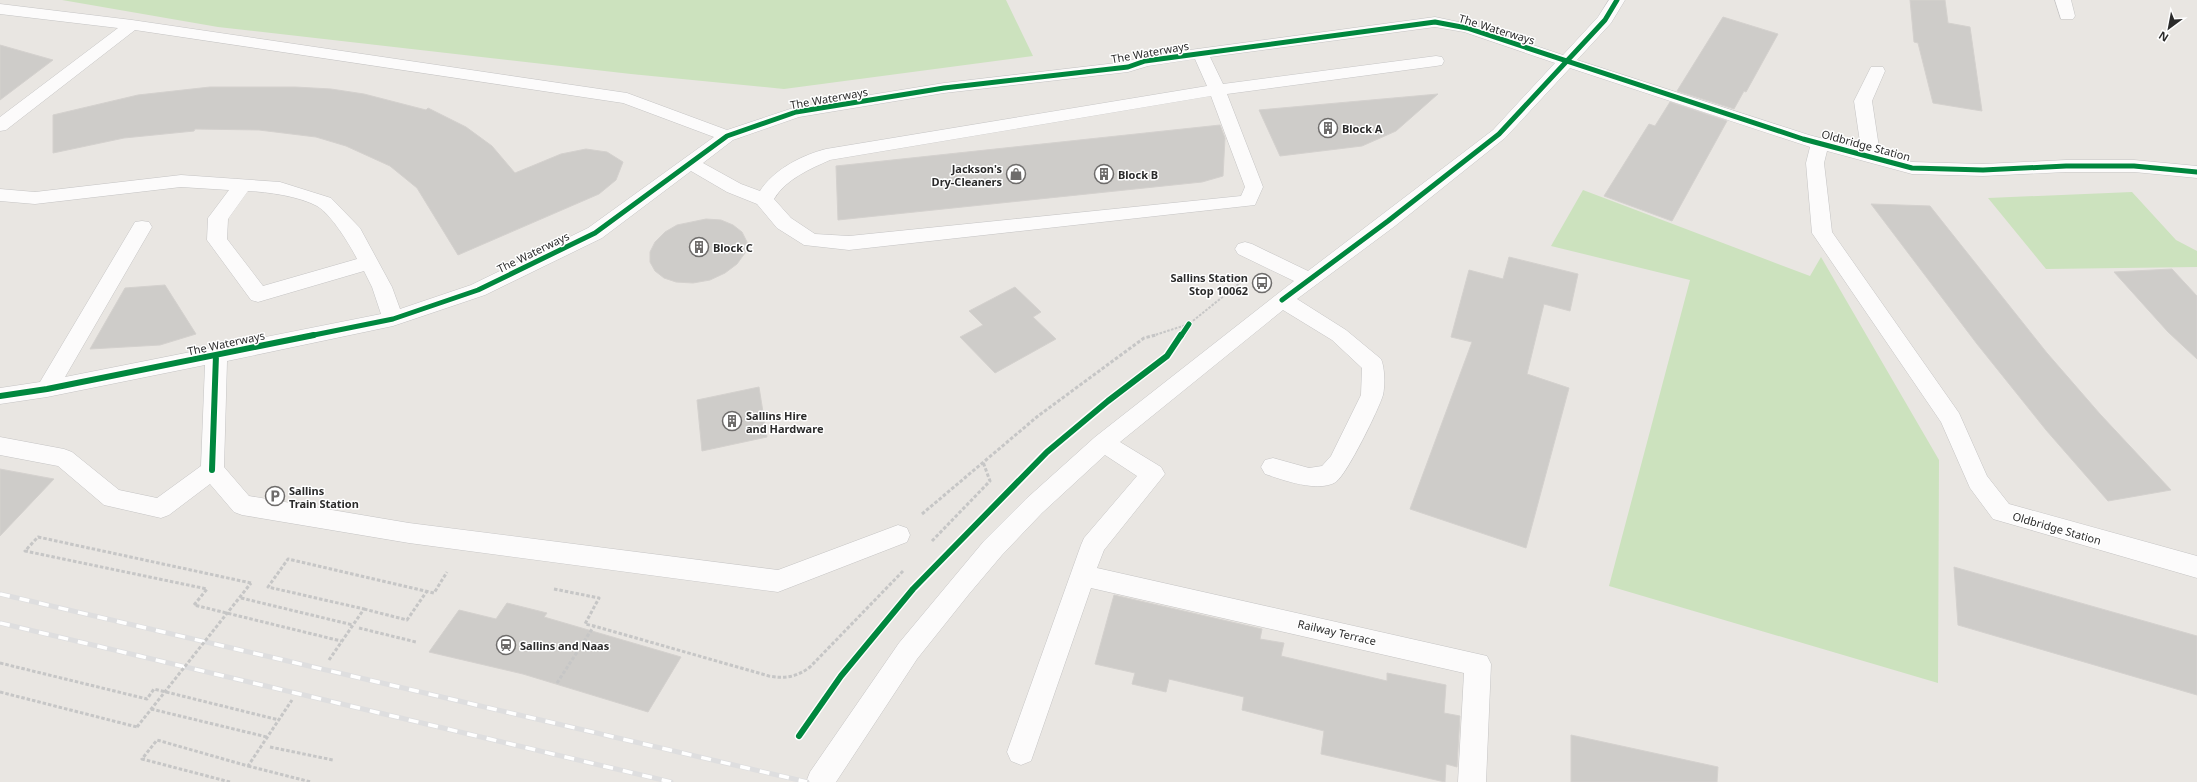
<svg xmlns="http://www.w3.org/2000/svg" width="2197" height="782" font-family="'Noto Sans',sans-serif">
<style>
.green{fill:#cce2be}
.building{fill:#ceccc9;stroke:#d4d1ce}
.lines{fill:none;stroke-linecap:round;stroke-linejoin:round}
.minor-casing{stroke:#c5c4c4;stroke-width:1}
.path-far1{stroke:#c6c6c6;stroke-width:2;stroke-dasharray:2.5 1.5;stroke-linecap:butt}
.path{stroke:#c6c6c6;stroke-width:3;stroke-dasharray:3.5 2;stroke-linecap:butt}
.minor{fill:#fcfbfb;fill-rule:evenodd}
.rail-casing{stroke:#dededf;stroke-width:5}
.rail{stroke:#fff;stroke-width:3.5;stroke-dasharray:10;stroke-linecap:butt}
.path-bridge{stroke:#c6c6c6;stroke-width:3;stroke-dasharray:3.5 2;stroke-linecap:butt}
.cycleway-far1-casing{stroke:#fff;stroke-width:7}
.cycleway-casing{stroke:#fff;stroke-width:9}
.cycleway-far1{stroke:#00873e;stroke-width:5}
.cycleway{stroke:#00873e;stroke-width:6}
.labels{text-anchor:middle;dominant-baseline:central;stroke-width:3;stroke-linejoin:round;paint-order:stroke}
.street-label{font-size:11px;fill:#2b2b2b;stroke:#fff}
.poi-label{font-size:11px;font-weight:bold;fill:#2b2b2b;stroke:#fff;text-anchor:start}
</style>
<rect width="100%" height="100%" fill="#e9e6e2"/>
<path class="green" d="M62 0H1006L1033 56 784 89 631 74 218 27Z
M1583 190 1810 276 1821 257 1939 460 1938 683 1609 586 1690 280 1551 246Z
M2132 192 2176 240 2197 251V267L2046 269 1988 198Z"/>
<path class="building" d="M1910 0H1945L1948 23 1970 27 1982 111 1933 103 1918 43 1914 42Z
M1723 17 1778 34 1746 92 1744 91 1734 109 1677 91Z
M0 45 53 60 0 100Z
M210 87H295L331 89 364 94 426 110 428 108 466 127 492 146 515 173 561 154 586 149 607 152 623 162 616 180 599 194 458 255 417 188 390 166 346 146 316 137 259 130 195 129 194 131 124 138 53 153V115L138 95Z
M1438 94 1396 131 1362 146 1280 156 1259 110Z
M1670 102 1727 121 1672 221 1604 196 1649 124 1655 126Z
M1220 125 1225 138 1223 176 1202 182 838 220 836 166Z
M1871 204 1930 206 2047 353 2100 414 2171 490 2108 501 2046 430 1977 344Z
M706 219 721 220 733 225 742 232 747 242 745 253 737 264 725 273 710 280 693 283 676 282 664 278 655 271 650 262V252L655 242 665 232 677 225Z
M1509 257 1578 274 1570 311 1544 304 1527 374 1569 388 1526 548 1410 509 1472 342 1451 337 1469 270 1503 279Z
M2172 269 2197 296V359L2168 332 2114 272Z
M165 285 196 334 160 345 90 349 125 288Z
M1015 287 1041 312 1033 317 1056 339 995 373 960 337 983 325 969 311Z
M759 387 767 437 702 451 697 400Z
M0 469 54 479 0 536Z
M1954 567 2197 636V695L1958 625Z
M1114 595 1262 629 1260 639 1284 643 1281 656 1387 681V673L1446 685 1444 713 1460 716 1457 767 1446 764 1445 782 1321 754 1324 731 1242 710 1244 697 1169 679 1166 692 1132 684 1135 673 1095 664Z
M507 603 547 613 544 617 681 657 648 712 523 674 429 652 459 610 496 619Z
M1571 735 1718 767 1717 782H1571Z"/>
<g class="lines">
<g class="minor-casing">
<path id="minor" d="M1609 0H1625L1611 23 1577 60 1809 135 1861 149 1854 101 1871 67H1883L1885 71 1872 101 1880 154 1912 162 1983 164 2066 160H2134L2197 166V178L2134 172H2066L1983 176 1912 174 1827 151 1824 163 1832 232 1959 413 1987 476 2009 504 2197 556V578L1993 519 1970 488 1941 422 1812 233 1806 163 1810 147 1570 68 1505 138 1395 226 1297 299 1346 330 1381 359C1385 368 1385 386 1383 395 1379 409 1347 474 1336 482 1318 493 1283 480 1265 474L1261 467 1265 460 1273 458 1309 468 1322 466 1331 456 1361 395 1362 368 1332 340 1283 310 1120 442 1161 467 1165 474 1104 550 1097 568 1487 656 1491 664 1486 782H1458L1464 673 1091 588 1031 761 1021 765 1011 761 1007 752 1081 545 1084 538 1137 476 1105 455 1042 513 1002 555 969 594 917 659 836 782H806L810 772 899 643 984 541 1026 499 1095 437 1294 281 1238 254 1235 249 1238 244 1245 242 1252 244 1308 271 1493 130 1555 63 1464 32 1435 27 1210 57 1223 84 1436 56 1442 57 1444 61 1442 65 1436 66 1227 94 1263 187 1255 205 849 250 804 245 777 228 757 204 727 192 691 171 602 238 485 295 393 326 227 361 224 467 249 496 409 523 778 570 898 525 907 528 910 535 907 542 778 592 409 543 242 515 234 512 210 484 169 515 161 518 104 505 58 466 0 455V437L64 449 72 452 119 490 157 498 201 466 205 365 47 397 0 404V388L40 382 135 222 142 221 149 222 152 227 65 377 381 314 372 287 364 271 258 302 251 300 207 240 208 218 229 190 181 187 35 204 0 201V189L35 192 181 175 280 182 331 198 360 228 392 287 400 309 471 285 588 228 714 137 623 103 135 30 6 130 0 131V117L118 28 0 14V4L132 20 627 93 727 130 796 107 944 83 1125 62 1145 56 1435 17 1473 25 1563 55 1598 17ZM1195 59 1207 86 826 149C802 155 773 170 760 191L741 184 703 163 733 140 799 117 944 93 1128 72 1148 66ZM1211 96 1245 187 1241 196 849 236 815 234 791 218 774 199C786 179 810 169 830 160ZM248 191C268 192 298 196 317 206 331 214 350 245 357 259L263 286 227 239 228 219Z
M2055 0H2071L2075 16 2073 19H2061Z"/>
</g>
<path class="path-far1" d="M1152 336 1189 324 1241 282"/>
<path class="path" d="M922 514 1038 416 1144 338 1156 335
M932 541 990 481 983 462
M251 583 38 537 25 551 207 589 194 605 341 641
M554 589 599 598 585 624 594 626
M241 598 353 625
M364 609 407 620 427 591
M359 628 416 642
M329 660 364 609 268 587 288 559 434 593 447 572
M0 663 147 699 154 689 279 720
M557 683 594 626 769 676C785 679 797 677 810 667L904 570
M0 692 137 727
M151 709 267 737
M270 747 333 760
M248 766 311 782
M230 782 142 759 157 740 248 766 292 700"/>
<use href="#minor" class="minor"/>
<g class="rail-casing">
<path id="rail" d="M0 594 807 782
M0 623 671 782"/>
</g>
<use href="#rail" class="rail"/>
<path class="path-bridge" d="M137 727 251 583"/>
<g class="cycleway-far1-casing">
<path id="cycleway-far1" d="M1282 300 1388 221 1499 134 1605 20 1617 0
M309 336 393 319 478 290 595 233 727 136 796 112 944 88 1128 67 1145 61 1435 22 1467 28 1803 139 1912 168 1983 170 2066 166H2134L2197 172
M1181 336 1189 324"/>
</g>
<g class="cycleway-casing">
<path id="cycleway" d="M0 396 47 389 314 335
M212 470 216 355
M799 736 841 676 913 589 1047 452 1108 401 1167 356 1181 335"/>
</g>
<use href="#cycleway-far1" class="cycleway-far1"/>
<use href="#cycleway" class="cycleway"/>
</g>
<defs>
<g id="building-ring" transform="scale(1)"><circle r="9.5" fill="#fff" stroke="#6e6c6b" stroke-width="1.5"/><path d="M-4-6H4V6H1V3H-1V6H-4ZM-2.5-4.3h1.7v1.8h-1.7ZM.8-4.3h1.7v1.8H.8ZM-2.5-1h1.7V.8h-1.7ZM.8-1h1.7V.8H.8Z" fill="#6e6c6b"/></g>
<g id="shop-ring" transform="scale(1)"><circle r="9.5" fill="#fff" stroke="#6e6c6b" stroke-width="1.5"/><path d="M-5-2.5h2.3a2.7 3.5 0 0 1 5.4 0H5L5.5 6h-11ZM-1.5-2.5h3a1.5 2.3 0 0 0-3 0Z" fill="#6e6c6b"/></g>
<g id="bus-ring" transform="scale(1)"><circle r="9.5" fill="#fff" stroke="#6e6c6b" stroke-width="1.5"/><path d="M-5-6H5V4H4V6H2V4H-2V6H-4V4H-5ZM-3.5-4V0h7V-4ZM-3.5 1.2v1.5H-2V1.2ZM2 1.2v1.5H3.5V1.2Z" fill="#6e6c6b"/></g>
<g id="parking-ring" transform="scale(1)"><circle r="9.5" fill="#fff" stroke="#6e6c6b" stroke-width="1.5"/><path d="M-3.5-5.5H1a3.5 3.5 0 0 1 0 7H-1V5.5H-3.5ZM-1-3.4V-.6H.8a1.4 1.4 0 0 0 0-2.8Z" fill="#6e6c6b"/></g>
<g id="station-ring" transform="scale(1)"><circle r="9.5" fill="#fff" stroke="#6e6c6b" stroke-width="1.5"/><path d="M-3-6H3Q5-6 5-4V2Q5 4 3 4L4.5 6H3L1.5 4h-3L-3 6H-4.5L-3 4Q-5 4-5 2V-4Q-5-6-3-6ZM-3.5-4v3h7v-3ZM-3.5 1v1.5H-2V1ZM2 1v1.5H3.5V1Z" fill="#6e6c6b"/></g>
</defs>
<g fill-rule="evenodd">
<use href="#building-ring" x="1328" y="128"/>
<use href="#shop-ring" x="1016" y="174"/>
<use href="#building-ring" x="1104" y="174"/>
<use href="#building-ring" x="699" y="247"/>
<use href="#bus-ring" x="1262" y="283"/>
<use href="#building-ring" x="732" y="421"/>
<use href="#parking-ring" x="275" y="496"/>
<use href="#station-ring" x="506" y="645"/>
</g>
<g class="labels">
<g class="street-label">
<text transform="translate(1497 29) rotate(17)">The Waterways</text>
<text transform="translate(1150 52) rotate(-10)">The Waterways</text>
<text transform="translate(829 98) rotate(-10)">The Waterways</text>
<text transform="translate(1866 145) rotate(15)">Oldbridge Station</text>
<text transform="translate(533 252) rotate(-26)">The Waterways</text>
<text transform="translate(226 343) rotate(-12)">The Waterways</text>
<text transform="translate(2057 528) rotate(16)">Oldbridge Station</text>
<text transform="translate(1337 632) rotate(13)">Railway Terrace</text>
</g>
<g class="poi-label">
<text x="1342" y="128">Block A</text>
<text x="1002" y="168" text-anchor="end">Jackson's<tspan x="1002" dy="13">Dry-Cleaners</tspan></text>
<text x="1118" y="174">Block B</text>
<text x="713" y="247">Block C</text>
<text x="1248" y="277" text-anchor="end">Sallins Station<tspan x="1248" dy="13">Stop 10062</tspan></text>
<text x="746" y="415">Sallins Hire<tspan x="746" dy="13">and Hardware</tspan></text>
<text x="289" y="490">Sallins<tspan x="289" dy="13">Train Station</tspan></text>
<text x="520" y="645">Sallins and Naas</text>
</g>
</g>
<g transform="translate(2169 28) rotate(212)" stroke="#ffffff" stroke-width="3" paint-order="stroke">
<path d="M0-3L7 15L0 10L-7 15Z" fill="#2b2b2b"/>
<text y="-6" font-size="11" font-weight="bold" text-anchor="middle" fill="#2b2b2b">N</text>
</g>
</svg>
